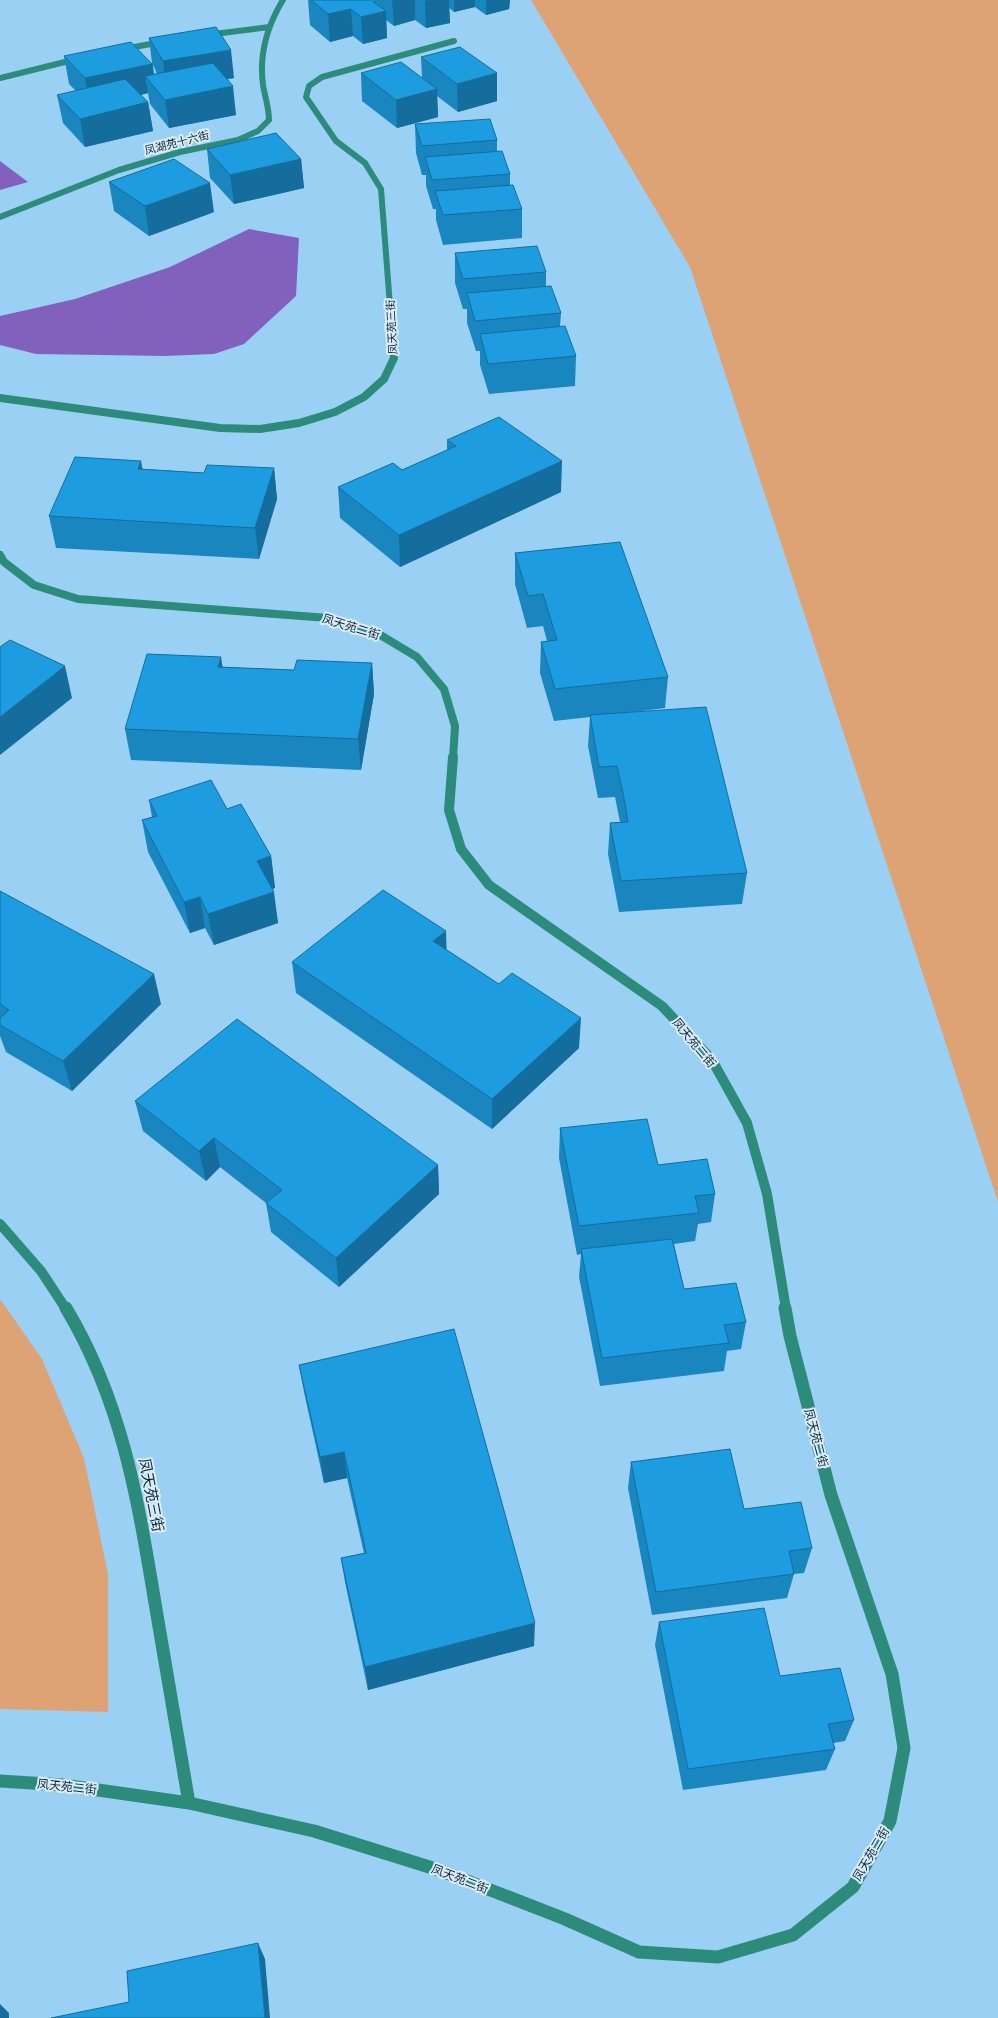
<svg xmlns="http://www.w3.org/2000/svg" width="998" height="2018" font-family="'Fira Sans Condensed','Noto Sans SC',sans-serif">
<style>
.green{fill:#dda375}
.water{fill:#8260bd}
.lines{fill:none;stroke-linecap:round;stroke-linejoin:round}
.service-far3{stroke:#2d8b7b;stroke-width:6}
.service-far2{stroke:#2d8b7b;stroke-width:8}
.service-far1{stroke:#2d8b7b;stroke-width:10}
.service{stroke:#2d8b7b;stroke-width:13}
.wall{fill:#1986c0;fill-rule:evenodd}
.shaded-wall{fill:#146d9c}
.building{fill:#1d9cdf;stroke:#146d9c}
.labels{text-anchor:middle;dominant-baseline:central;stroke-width:4;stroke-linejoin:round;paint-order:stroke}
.far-street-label{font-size:11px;fill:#112734;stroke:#d8ecfb}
.street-label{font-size:12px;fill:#112734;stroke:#d8ecfb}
.near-street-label{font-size:15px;fill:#112734;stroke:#d8ecfb}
</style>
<rect width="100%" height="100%" fill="#9bd0f5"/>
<path class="green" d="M531 0H998V1202L690 267Z
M0 1299 42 1359 84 1458 108 1574V1712L0 1709Z"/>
<path class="water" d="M0 161 28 182 0 190Z
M249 229 299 238 296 296 244 344 214 354 165 356 36 354 0 345V316L75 299 170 267Z"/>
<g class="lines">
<path class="service-far3" d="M206 35 269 27
M123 49 162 42
M0 78 77 59
M0 217 119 170 180 152 238 140 258 131 269 120C269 108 265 97 263 85 259 55 267 26 283 0
M392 332 381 189 365 163 336 141 306 97 309 86 322 77 454 41"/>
<path class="service-far2" d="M0 398 220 428 260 429 299 423 335 412 364 397 384 379 394 358 392 330
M0 555 4 562 34 585 78 599 328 618 377 633 417 657 444 689 455 726 453 759"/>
<path class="service-far1" d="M453 757 449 810 461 849 489 885 662 1006 712 1060 747 1123 767 1194 786 1309
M0 1224 41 1271 66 1309"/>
<path class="service" d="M66 1308C123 1403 138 1501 156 1609 167 1674 178 1738 189 1803
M0 1781 63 1785 189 1803 314 1831 439 1870 565 1919 639 1952 718 1957 793 1935 853 1887 890 1821 904 1748 892 1674 831 1495 790 1336 785 1308"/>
</g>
<path class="wall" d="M308 0H371L373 1V0H510L509 9 486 15 475 7 454 12 449 8 450 23 426 28 415 20 394 26 386 20 387 38 363 44 353 36 330 42 310 25Z
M149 38 234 78 227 79 236 115 169 128 150 104 148 93 141 95 148 102 153 131 85 147 63 123 57 95 76 91 69 84 64 56 152 63ZM153 65 155 69 157 74H154Z
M421 57 497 101 458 112 437 96 438 117 397 128 362 101 361 73 422 78Z
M415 124 497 140V152L510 174V185L522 209V238L443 245 436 220V209H433L426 186V175H422L416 153Z
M207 149 301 159 304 188 234 204 210 178Z
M109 182 214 212 149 236 114 211Z
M455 253 546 272V286L561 313 560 327 576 356 575 386 489 394 480 365V351H476L467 323V309H463L455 283Z
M447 440 561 492 400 567 340 518 338 487 402 470 447 450Z
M274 468 277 499 259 559 56 548 49 516 143 469 204 473Z
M515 553 668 677 665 708 626 713 747 873 742 904 619 912 608 854 610 823 620 822 615 797 598 798 588 746 590 717 554 721 540 673 541 642 547 641 543 626 527 628 515 584Z
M372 663 374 694 361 770 131 760 125 729 223 667 294 670Z
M149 800 227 809 271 856 275 888 272 889 278 923 214 945 205 928 190 933 148 852 142 820 152 817Z
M0 891 161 1004 72 1091 6 1052 0 1036Z
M446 950 579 1048 492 1129 296 993 292 962Z
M135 1101 438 1165 439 1194 339 1287 271 1232 266 1203 220 1167 206 1181 143 1131Z
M560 1128 658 1165 715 1194 711 1222 698 1224 695 1241 674 1244 684 1289 746 1322 741 1349 727 1351 724 1371 600 1386 579 1277 581 1254 577 1255 559 1158Z
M299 1365 534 1646 368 1690 345 1582 341 1558 364 1553 347 1478 324 1483 304 1392Z
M631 1462 744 1509 812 1548 804 1573 794 1574 787 1598 652 1615 628 1488Z
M659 1622 854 1720 845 1741 833 1743 835 1749 826 1770 683 1790 655 1645Z"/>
<path class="shaded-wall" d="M392 0H415V20L394 26Z
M429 0H449L450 23 426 28 425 1Z
M454 0H475V7L454 12Z
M486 0H510L509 9 486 15Z
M351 9 353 36 330 42 328 14Z
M386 11 387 38 363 44 361 17Z
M231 50 234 78 166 89 163 61Z
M152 64 156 89 145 76 148 93 90 106 85 78Z
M497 73V101L458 112 457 84Z
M233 86 236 115 169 128 165 100Z
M437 89 438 117 397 128 396 100Z
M148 102 153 131 85 147 80 119Z
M301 159 304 188 234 204 230 175Z
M210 183 214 212 149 236 145 206Z
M141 461 147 492 138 469Z
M562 461 561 492 400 567 399 535Z
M274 468 277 499 259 559 255 528Z
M221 657 226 688 218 667Z
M372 663 374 694 361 770 358 739Z
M65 666 72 698 0 755V717Z
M271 856 275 888 262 892 257 861Z
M274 892 278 923 214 945 208 914Z
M200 897 205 928 190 933 184 902Z
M446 931 447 962 433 941Z
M154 974 161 1004 72 1091 63 1061Z
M581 1018 579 1048 492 1129V1099Z
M214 1138 220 1167 206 1181 199 1151Z
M438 1165 439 1194 339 1287 336 1258Z
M344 1452 347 1478 324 1483 320 1457Z
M535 1623 534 1646 368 1690 365 1667Z
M258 1943 265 1959 270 2018H265Z
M0 2004 9 2013V2018H0Z"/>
<path class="building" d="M311 0H371L386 11 361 17 351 9 328 14Z
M216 27 231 50 163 61 149 38Z
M131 42 152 64 85 78 64 56Z
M460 47 497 73 457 84 421 57Z
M401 62 437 89 396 100 361 73Z
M213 63 233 86 165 100 145 76Z
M125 79 148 102 80 119 57 95Z
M490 119 497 140 422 146 415 124Z
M276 133 301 159 230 175 207 149Z
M502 151 510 174 432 180 425 157Z
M174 159 210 183 145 206 109 182Z
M513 185 522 209 443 215 435 191Z
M537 246 546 272 463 279 455 253Z
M551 286 561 313 475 321 467 293Z
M565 326 576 356 488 364 480 334Z
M499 417 562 461 399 535 338 487 393 463 402 470 456 446 447 440Z
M75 457 141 461 138 469 172 471 204 473 207 465 274 468 255 528 49 516Z
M620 542 668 677 555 689 541 642 557 640 543 594 528 596 515 553Z
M10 640 65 666 0 717V647Z
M147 654 221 657 218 667 294 670 297 660 372 663 358 739 125 729Z
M706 707 747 873 621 881 610 823 628 822 623 793 617 766 599 767 590 715Z
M211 780 227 809 241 804 271 856 257 861 274 892 208 914 200 897 184 902 142 820 157 816 149 800Z
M383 890 446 931 433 941 499 984 512 973 581 1018 492 1099 292 962Z
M0 891 154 974 63 1061 0 1025V1018L9 1010 0 1004Z
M237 1019 438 1165 336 1258 266 1203 282 1190 214 1138 199 1151 135 1101Z
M647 1119 658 1165 707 1159 715 1194 695 1196 699 1213 579 1226 560 1128Z
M672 1239 684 1289 736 1283 746 1322 724 1325 729 1343 602 1358 581 1249Z
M454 1329 535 1623 365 1667 341 1558 366 1553 344 1452 320 1457 299 1365Z
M730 1449 744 1509 801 1502 812 1548 789 1551 794 1574 656 1592 631 1462Z
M764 1608 780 1676 840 1668 854 1720 828 1724 835 1749 688 1769 659 1622Z
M258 1943 265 2018H51L129 2002 127 1971Z"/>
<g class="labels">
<g class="far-street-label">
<text transform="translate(177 143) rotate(-14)">凤湖苑十六街</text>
<text transform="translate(392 327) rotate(-93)">凤天苑三街</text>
</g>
<g class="street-label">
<text transform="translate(351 627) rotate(17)">凤天苑二街</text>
<text transform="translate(694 1043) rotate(50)">凤天苑二街</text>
<text transform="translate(816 1438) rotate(75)">凤天苑二街</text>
<text transform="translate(67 1787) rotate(6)">凤天苑二街</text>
<text transform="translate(871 1854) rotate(-60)">凤天苑二街</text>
<text transform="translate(460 1879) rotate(21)">凤天苑二街</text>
</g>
<g class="near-street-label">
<text transform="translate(151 1495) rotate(79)">凤天苑三街</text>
</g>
</g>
</svg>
